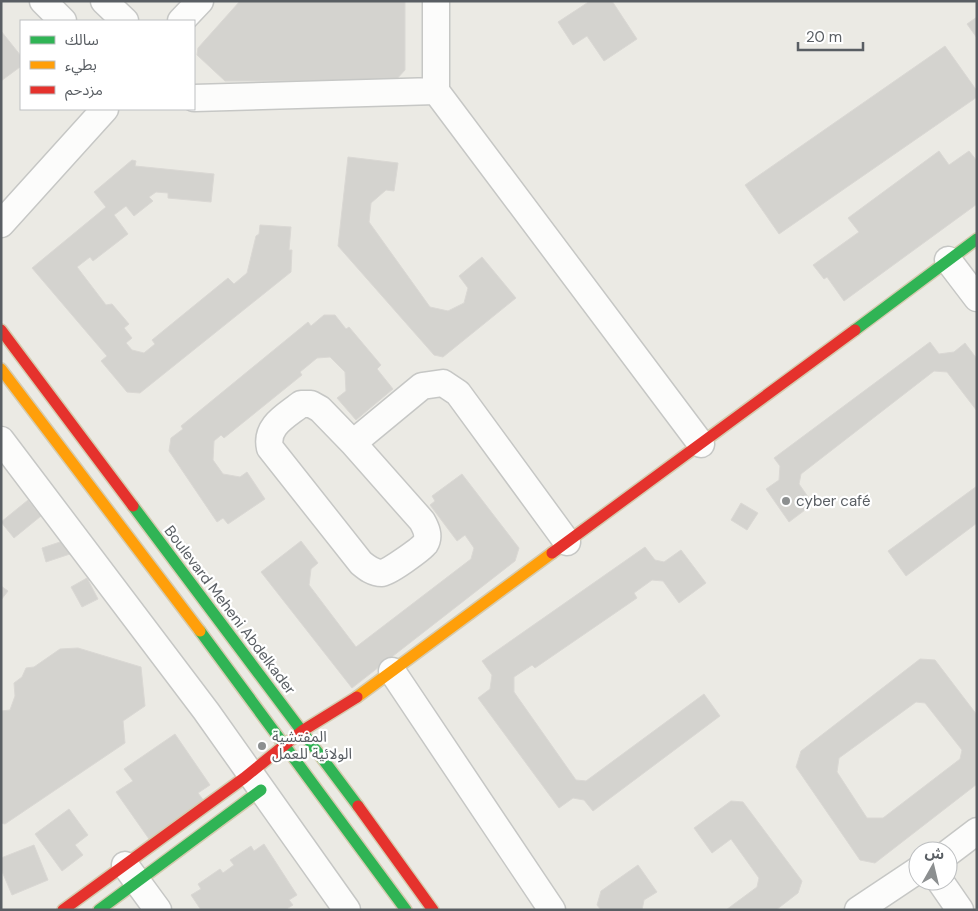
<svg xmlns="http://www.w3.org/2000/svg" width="978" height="911" font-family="'DM Sans','Noto Sans Arabic',sans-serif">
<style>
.building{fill:#d4d3cf;stroke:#dad8d4;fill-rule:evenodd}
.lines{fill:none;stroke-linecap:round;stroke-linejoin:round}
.street-casing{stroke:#c6c7c5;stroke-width:29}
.fast-casing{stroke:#d5cbaf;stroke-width:14}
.slow-casing{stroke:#d5cbaf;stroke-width:14}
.jam-casing{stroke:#d5cbaf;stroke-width:14}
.street{stroke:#fcfcfb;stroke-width:26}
.fast{stroke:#30b455;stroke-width:11}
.slow{stroke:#ff9f0a;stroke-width:11}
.jam{stroke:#e5322d;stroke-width:11}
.poi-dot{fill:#8c8f90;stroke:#fff;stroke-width:2}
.labels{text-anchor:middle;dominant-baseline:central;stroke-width:4.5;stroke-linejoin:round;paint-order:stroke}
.poi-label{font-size:15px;fill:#595e63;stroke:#fff;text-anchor:start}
.street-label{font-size:15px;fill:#595e63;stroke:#fff}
</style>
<rect width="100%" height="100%" fill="#ebeae4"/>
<path class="building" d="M240 1H405V70L395 81H225L197 55 198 48Z
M590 1H612L637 39 604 61 587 36 573 45 558 22Z
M977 17V38L967 24Z
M1 31 21 56 20 67 1 81Z
M945 46 977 91V97L779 234 745 185Z
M939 151 949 165 969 151 977 161V204L844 301 827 277 824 279 813 265 859 232 848 218Z
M348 157 398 163 394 191 386 190 371 203 369 222 430 307 448 311 464 303 468 288 459 276 482 257 516 298 443 357 434 355 338 246Z
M132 160 136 161 135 166 214 174 211 202 168 198V193L156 192 149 197 153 201 134 216 126 206 114 215 128 234 93 261 90 257 77 267 106 305 112 304 129 324 124 328 132 338 126 343 132 350 144 353 155 344 152 340 228 278 234 284 247 273 256 236 259 234 260 225 291 227 289 250H292L291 272 140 393 127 392 101 361 107 356 32 268 106 207 94 192Z
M324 315H335L346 329 349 327 381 365 377 369 393 389 356 420 337 398 346 391 345 372 330 357 317 358 300 372 302 375 224 438 221 435 214 441 213 460 223 474 240 477 247 472 265 499 228 524 223 518 217 522 169 451 171 438 183 429 181 426 308 322 311 326Z
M930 342 939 354 954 352 965 343 977 359V411L947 372 934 371 801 474 799 484 813 504 789 522 766 489 779 480 780 466 774 458Z
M462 474 519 548 515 561 352 688 261 572 301 541 318 563 311 569 309 585 356 647 471 559 474 548 465 535 457 541 430 505 435 501 432 496Z
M977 486V523L906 576 888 551Z
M28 500 41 516 14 538 1 522Z
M741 503 758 513 747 530 731 520Z
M66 540 70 554 46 562 42 548Z
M645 547 655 560 664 562 681 550 706 583 679 603 663 581 652 580 634 593 637 598 535 668 532 665 514 677V692L576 780 586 781 704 694 720 716 593 811 584 800 573 798 559 808 478 698 490 689 492 675 482 661Z
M87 578 98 599 82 607 71 587Z
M1 586 8 591 1 600Z
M78 648 141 667 145 706 123 721 125 743 5 824 1 823V711L10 710 15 696 14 683 22 677 26 668 34 667 60 649Z
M920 659 935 660 977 715V784L875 863 860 860 796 767 801 751ZM916 702 925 703 962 750 960 759 883 818H867L837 772 839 758Z
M175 734 210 785 198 793 204 801 149 839 116 792 133 781 124 769Z
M731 801 743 802 802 881 798 893 776 910H726L757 887 759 878 731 839 712 853 694 828Z
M69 809 88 835 75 845 83 855 62 871 35 834Z
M264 844 297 895 289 900 293 905 285 910H201L191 895 201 889 198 884 220 869 223 873 234 865 230 860 251 846 254 851Z
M34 845 48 880 12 895 1 869V858Z
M638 865 657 892 644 900 642 910H601L597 905 601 891Z"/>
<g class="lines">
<g class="street-casing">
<path id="street" d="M43 1 63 21
M104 1 125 21
M181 21 200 1
M436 91 701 444
M194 98 436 91V1
M1 224 105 109
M948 260 977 298
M301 404H311L320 409 353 443 422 521C426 528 430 536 425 544 421 549 388 573 382 573 373 573 367 568 361 563L270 448C265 426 286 416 301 404Z
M1 440 206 711 347 910
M353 443 422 386 443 383 458 393 567 542
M392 671 552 910
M948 853 977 831
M125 865 158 910
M940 881 960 910
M858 910 918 870"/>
</g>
<g class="fast-casing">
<path id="fast" d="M855 330 977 239
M133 506 358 806
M200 631 406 910
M99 910 261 790"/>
</g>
<g class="slow-casing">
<path id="slow" d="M1 369 200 631
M357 697 552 553"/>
</g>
<g class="jam-casing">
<path id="jam" d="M1 330 133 506
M552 553 855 330
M358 806 433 910
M63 910 244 778 302 731 357 697"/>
</g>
<use href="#street" class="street"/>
<use href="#fast" class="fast"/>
<use href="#slow" class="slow"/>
<use href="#jam" class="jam"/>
</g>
<g class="poi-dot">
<circle cx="786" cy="501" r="5"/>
<circle cx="262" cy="746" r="5"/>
</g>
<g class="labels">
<g class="poi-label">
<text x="796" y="501">cyber café</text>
<text x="272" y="737">المفتشية<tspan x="272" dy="17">الولائية للعمل</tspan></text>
</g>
<g class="street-label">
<text transform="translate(230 610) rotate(53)">Boulevard Meheni Abdelkader</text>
</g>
</g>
<rect width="978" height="911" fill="none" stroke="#595e63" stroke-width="5"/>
<rect x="20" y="20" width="175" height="90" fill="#ffffff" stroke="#bdbfc1"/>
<rect x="30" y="36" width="25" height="8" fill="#30b455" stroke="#bdbfc1"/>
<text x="65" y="45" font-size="15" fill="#595e63">سالك</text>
<rect x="30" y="61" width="25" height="8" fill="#ff9f0a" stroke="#bdbfc1"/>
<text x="65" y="70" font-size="15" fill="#595e63">بطيء</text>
<rect x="30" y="86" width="25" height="8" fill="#e5322d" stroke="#bdbfc1"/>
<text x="65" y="95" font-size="15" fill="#595e63">مزدحم</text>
<g transform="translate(933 866) rotate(8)"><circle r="24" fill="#ffffff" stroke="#bdbfc1"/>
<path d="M0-4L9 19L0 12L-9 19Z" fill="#8c8f90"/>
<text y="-8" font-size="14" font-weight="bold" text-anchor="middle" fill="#595e63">ش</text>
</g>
<path d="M798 42v8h65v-8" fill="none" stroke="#595e63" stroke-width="2.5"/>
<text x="806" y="42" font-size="15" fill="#595e63" stroke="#ffffff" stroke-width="4" paint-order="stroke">20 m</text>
</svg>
